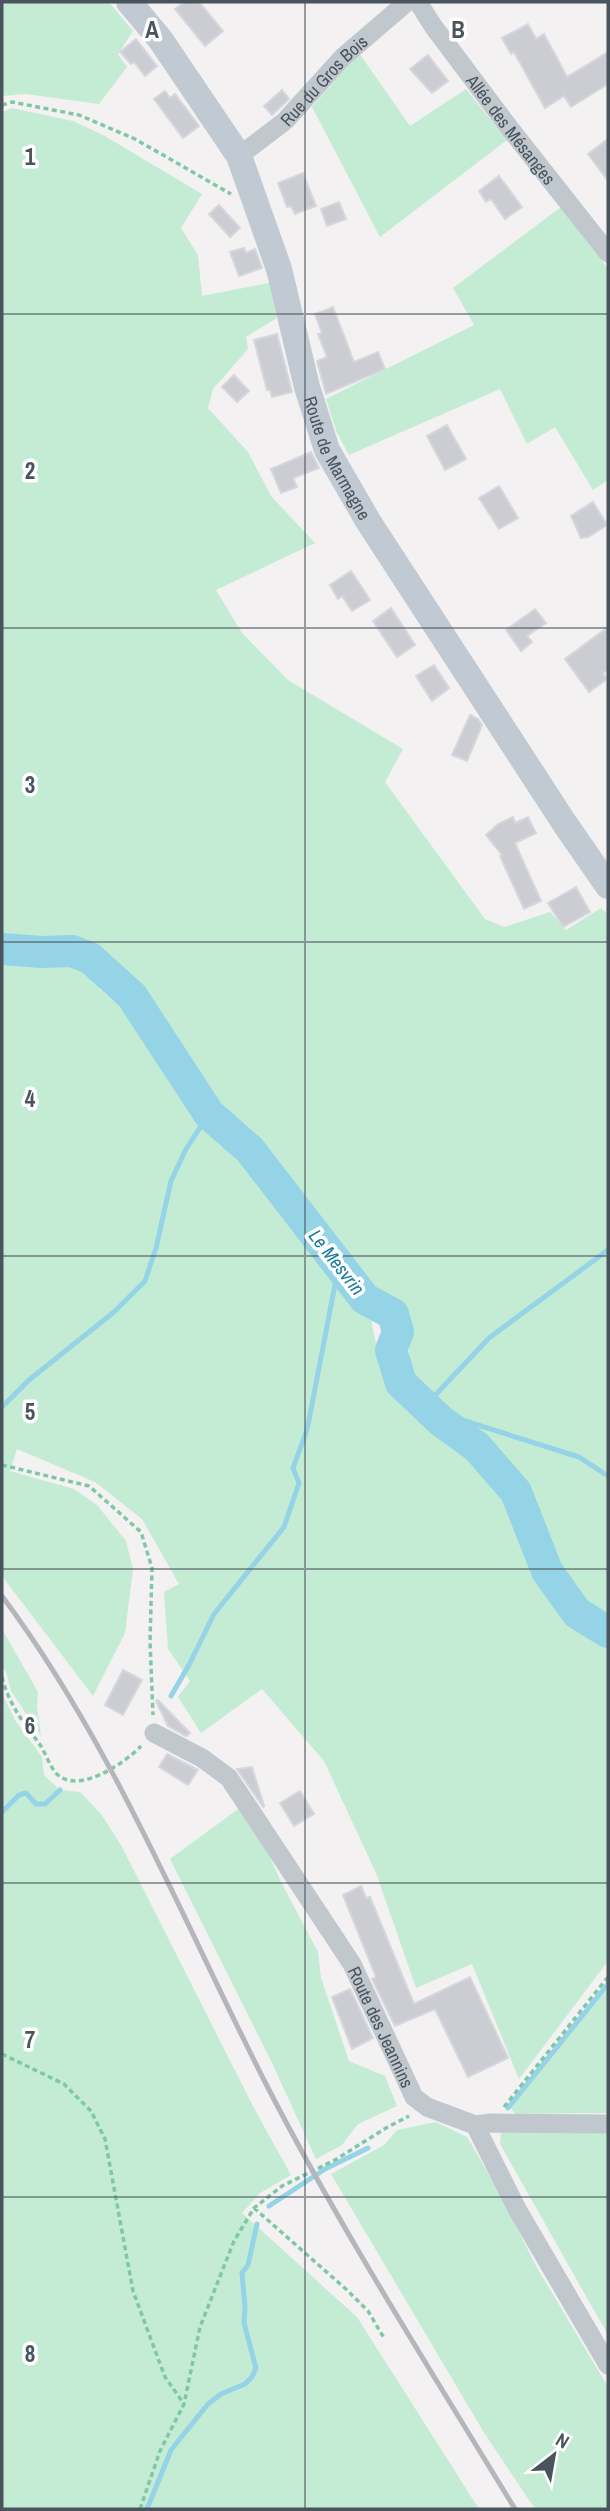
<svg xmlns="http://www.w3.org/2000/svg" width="610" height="2511" font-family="'Archivo Narrow',sans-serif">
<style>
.green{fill:#c4ecd5}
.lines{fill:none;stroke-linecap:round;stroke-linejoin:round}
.stream{stroke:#95d3e6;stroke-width:5}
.river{stroke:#95d3e6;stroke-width:32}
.building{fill:#cccdd3;stroke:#d6d7dc;stroke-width:2}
.path{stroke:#7fc8a5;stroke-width:3.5;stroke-dasharray:5 3.5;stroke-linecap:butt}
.street{stroke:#c0c8ce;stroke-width:19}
.secondary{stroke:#c1c9d3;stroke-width:26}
.rail{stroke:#b4b6bb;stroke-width:5}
.grid{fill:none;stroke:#4a545d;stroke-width:2;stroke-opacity:0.55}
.labels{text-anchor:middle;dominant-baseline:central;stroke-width:7;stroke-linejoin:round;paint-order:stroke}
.street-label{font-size:18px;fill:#4a545d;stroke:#fff}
.water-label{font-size:19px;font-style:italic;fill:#197d9b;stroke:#fff}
.grid-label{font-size:23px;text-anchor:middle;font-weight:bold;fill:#4a545d;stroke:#fff;stroke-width:7;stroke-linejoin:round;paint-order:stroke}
</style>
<rect width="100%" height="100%" fill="#f3f1f1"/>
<path class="green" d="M2 2H109L133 31 118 54 127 67 99 104 26 94 2 96Z
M359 53 410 126 466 89 507 140 380 237 312 107Z
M12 108 73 121 103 135 202 194 181 228 198 255 202 296 269 283 277 318 246 337 248 349 213 389 208 408 248 452 271 496 315 543 216 590 242 633 288 680 403 749 385 782 485 919 504 927 550 912 566 930 601 908 608 915V1626L581 1602 556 1574 521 1487 481 1438 410 1384 408 1325 405 1313 365 1287 279 1164 213 1106 175 1041 125 970 99 989 133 1016 175 1089 225 1141 251 1159 354 1303 371 1320 379 1358 395 1386 459 1445 516 1510 543 1584 572 1616 608 1639V1961L519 2079 472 1964 416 1988 376 1873 324 1761 262 1689 201 1733 178 1697 190 1681 168 1649 164 1592 179 1584 142 1519 95 1482 17 1449 10 1471 74 1489 97 1505 126 1541 133 1569 125 1633 93 1696 2 1576V112Z
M561 207 608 269V480L593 490 555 427 527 444 500 389 349 455 337 433 326 399 474 325 453 288Z
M2 1629 38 1692 37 1706 41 1736 11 1691 6 1672 2 1666Z
M2 1693 15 1720 42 1757 44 1775 60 1790 80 1792 101 1814 121 1845 255 2110 291 2175 260 2193 242 2213 357 2317 479 2509H2Z
M241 1807 268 1853 281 1882 318 1952 321 1978 349 2061 385 2076 397 2106 358 2124 342 2145 316 2159 272 2063 170 1859Z
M608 1988V2113L515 2114 511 2108Z
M436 2122 467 2137 498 2190 536 2266 608 2387V2509H535L483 2431 331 2174 384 2145 397 2130Z
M608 2131V2335L500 2144 501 2132Z"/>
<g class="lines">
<path class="stream" d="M425 1406 489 1338 608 1250
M2 1407 29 1380 114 1312 145 1281 156 1248 171 1181 186 1149 209 1114
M441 1421 459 1419 579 1457 608 1476
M171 1696 189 1665 214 1614 284 1527 299 1483 293 1468 307 1430 339 1264
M2 1812 19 1795 26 1793 36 1804H45L60 1790
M508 2108 608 1984
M269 2206 325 2169 368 2148
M147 2509 171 2450 208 2404 221 2394 245 2384 252 2377 256 2368 244 2323 245 2307 242 2273 248 2265 257 2224"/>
<path class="river" d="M2 949 42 952 72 951 90 958 132 996 209 1114 250 1150 365 1299 393 1314 398 1332 391 1350 401 1383 441 1421 477 1447 516 1492 547 1571 577 1613 608 1632"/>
</g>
<path class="building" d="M185 2H199L223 31 205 46 175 9Z
M528 24 536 39 544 34 567 77 608 52V84L571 107 564 96 545 108 514 52 511 54 502 38Z
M136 39 157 66 145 76 134 62 131 64 120 52Z
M428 55 448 81 432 93 410 69Z
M282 90 289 99 272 115 264 106Z
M165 91 170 98 175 94 199 126 183 138 154 99Z
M608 139V181L588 154Z
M303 173 316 206 295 214 291 206 287 207 278 183Z
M499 176 522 207 505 219 491 199 486 202 479 191Z
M339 202 346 219 327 226 321 209Z
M219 205 240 228 230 237 209 214Z
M244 248 246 253 255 249 262 268 239 276 230 252Z
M333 307 354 362 378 352 385 369 326 394 317 361 327 357 318 334 322 333 315 314Z
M277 334 292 392 272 397 270 390H267L254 340Z
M234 375 249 391 237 402 222 387Z
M447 425 466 459 445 470 427 436Z
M311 452 319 468 293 478 297 487 281 493 271 469Z
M499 486 518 518 499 529 479 498Z
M593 502 607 525 588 537 581 538 571 516Z
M351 571 370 600 352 611 342 596 338 599 330 585Z
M391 608 415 645 397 657 373 621Z
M535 609 546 623 527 636 532 642 521 651 506 630Z
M608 627V670L603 673 607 679 589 692 565 659Z
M434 665 449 688 432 701 416 676Z
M470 715 478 719 482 725 467 761 452 755Z
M513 817 515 823 528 817 536 833 515 843 541 901 524 909 500 856 502 855 486 835 498 824Z
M576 887 590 912 563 927 548 903Z
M123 1670 142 1680 123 1715 105 1705Z
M158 1700 190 1733 186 1736 168 1726 156 1701Z
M167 1754 198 1770 188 1785 159 1767Z
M252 1767 264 1806 263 1807 237 1769Z
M300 1791 314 1814 294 1826 280 1803Z
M361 1886 366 1898 370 1897 414 2004 470 1977 508 2058 468 2077 435 2009 395 2026 372 1979 376 1977 343 1895Z
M350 1989 373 2038 352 2049 332 1997Z"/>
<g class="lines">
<path class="path" d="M2 105 12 102 79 115 135 139 231 194
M2 1465 89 1486 141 1532 152 1568 150 1642 153 1715
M2 1677C8 1702 23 1723 39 1743 45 1752 49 1764 55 1772 76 1797 125 1763 141 1746
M2 2054 64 2084 91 2111 105 2139 133 2291 165 2377 184 2404
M504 2107 608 1977
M254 2208 347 2290 368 2311 384 2338
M140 2509 160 2451 184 2404 200 2327 234 2241 254 2208 282 2186 335 2160 386 2128 409 2116"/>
<g class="street">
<path id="s1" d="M418 2 433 26 511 130 608 253"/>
<path id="s2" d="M239 156 285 121 343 57 407 2"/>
<path id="s3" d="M154 1733 202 1758 229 1778 352 1964 414 2097 427 2107 475 2125 517 2209 608 2365"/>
<path d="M475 2125 491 2123 608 2124"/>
</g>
<path class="secondary" id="s4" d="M129 2 160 39 239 156 279 269 307 387 327 450 368 521 565 824 608 886"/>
<path class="rail" d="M2 1596C113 1745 182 1919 266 2084 341 2230 430 2369 515 2509"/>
</g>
<path class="grid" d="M305 2V2509M2 314H608M2 628H608M2 942H608M2 1256H608M2 1569H608M2 1883H608M2 2197H608"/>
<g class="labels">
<g class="street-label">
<text stroke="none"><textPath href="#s2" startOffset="114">Rue du Gros Bois</textPath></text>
<text stroke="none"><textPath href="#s1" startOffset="158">Allée des Mésanges</textPath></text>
<text stroke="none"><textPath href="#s4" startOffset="508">Route de Marmagne</textPath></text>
<text stroke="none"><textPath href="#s3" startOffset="380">Route des Jeannins</textPath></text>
</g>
<g class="water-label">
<text transform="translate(337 1262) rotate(52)">Le Mesvrin</text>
</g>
</g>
<g class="grid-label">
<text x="152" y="38">A</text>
<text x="458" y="38">B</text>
<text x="30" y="165">1</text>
<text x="30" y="479">2</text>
<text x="30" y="793">3</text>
<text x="30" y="1107">4</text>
<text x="30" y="1420">5</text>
<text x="30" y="1734">6</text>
<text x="30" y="2048">7</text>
<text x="30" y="2362">8</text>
</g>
<rect width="610" height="2511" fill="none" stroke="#4a545d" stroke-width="7"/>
<g transform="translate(554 2455) rotate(31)" stroke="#ffffff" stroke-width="5" paint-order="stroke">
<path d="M0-5L12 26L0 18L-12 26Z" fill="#4a545d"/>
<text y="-10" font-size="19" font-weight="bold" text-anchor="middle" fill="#4a545d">N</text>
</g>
</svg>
